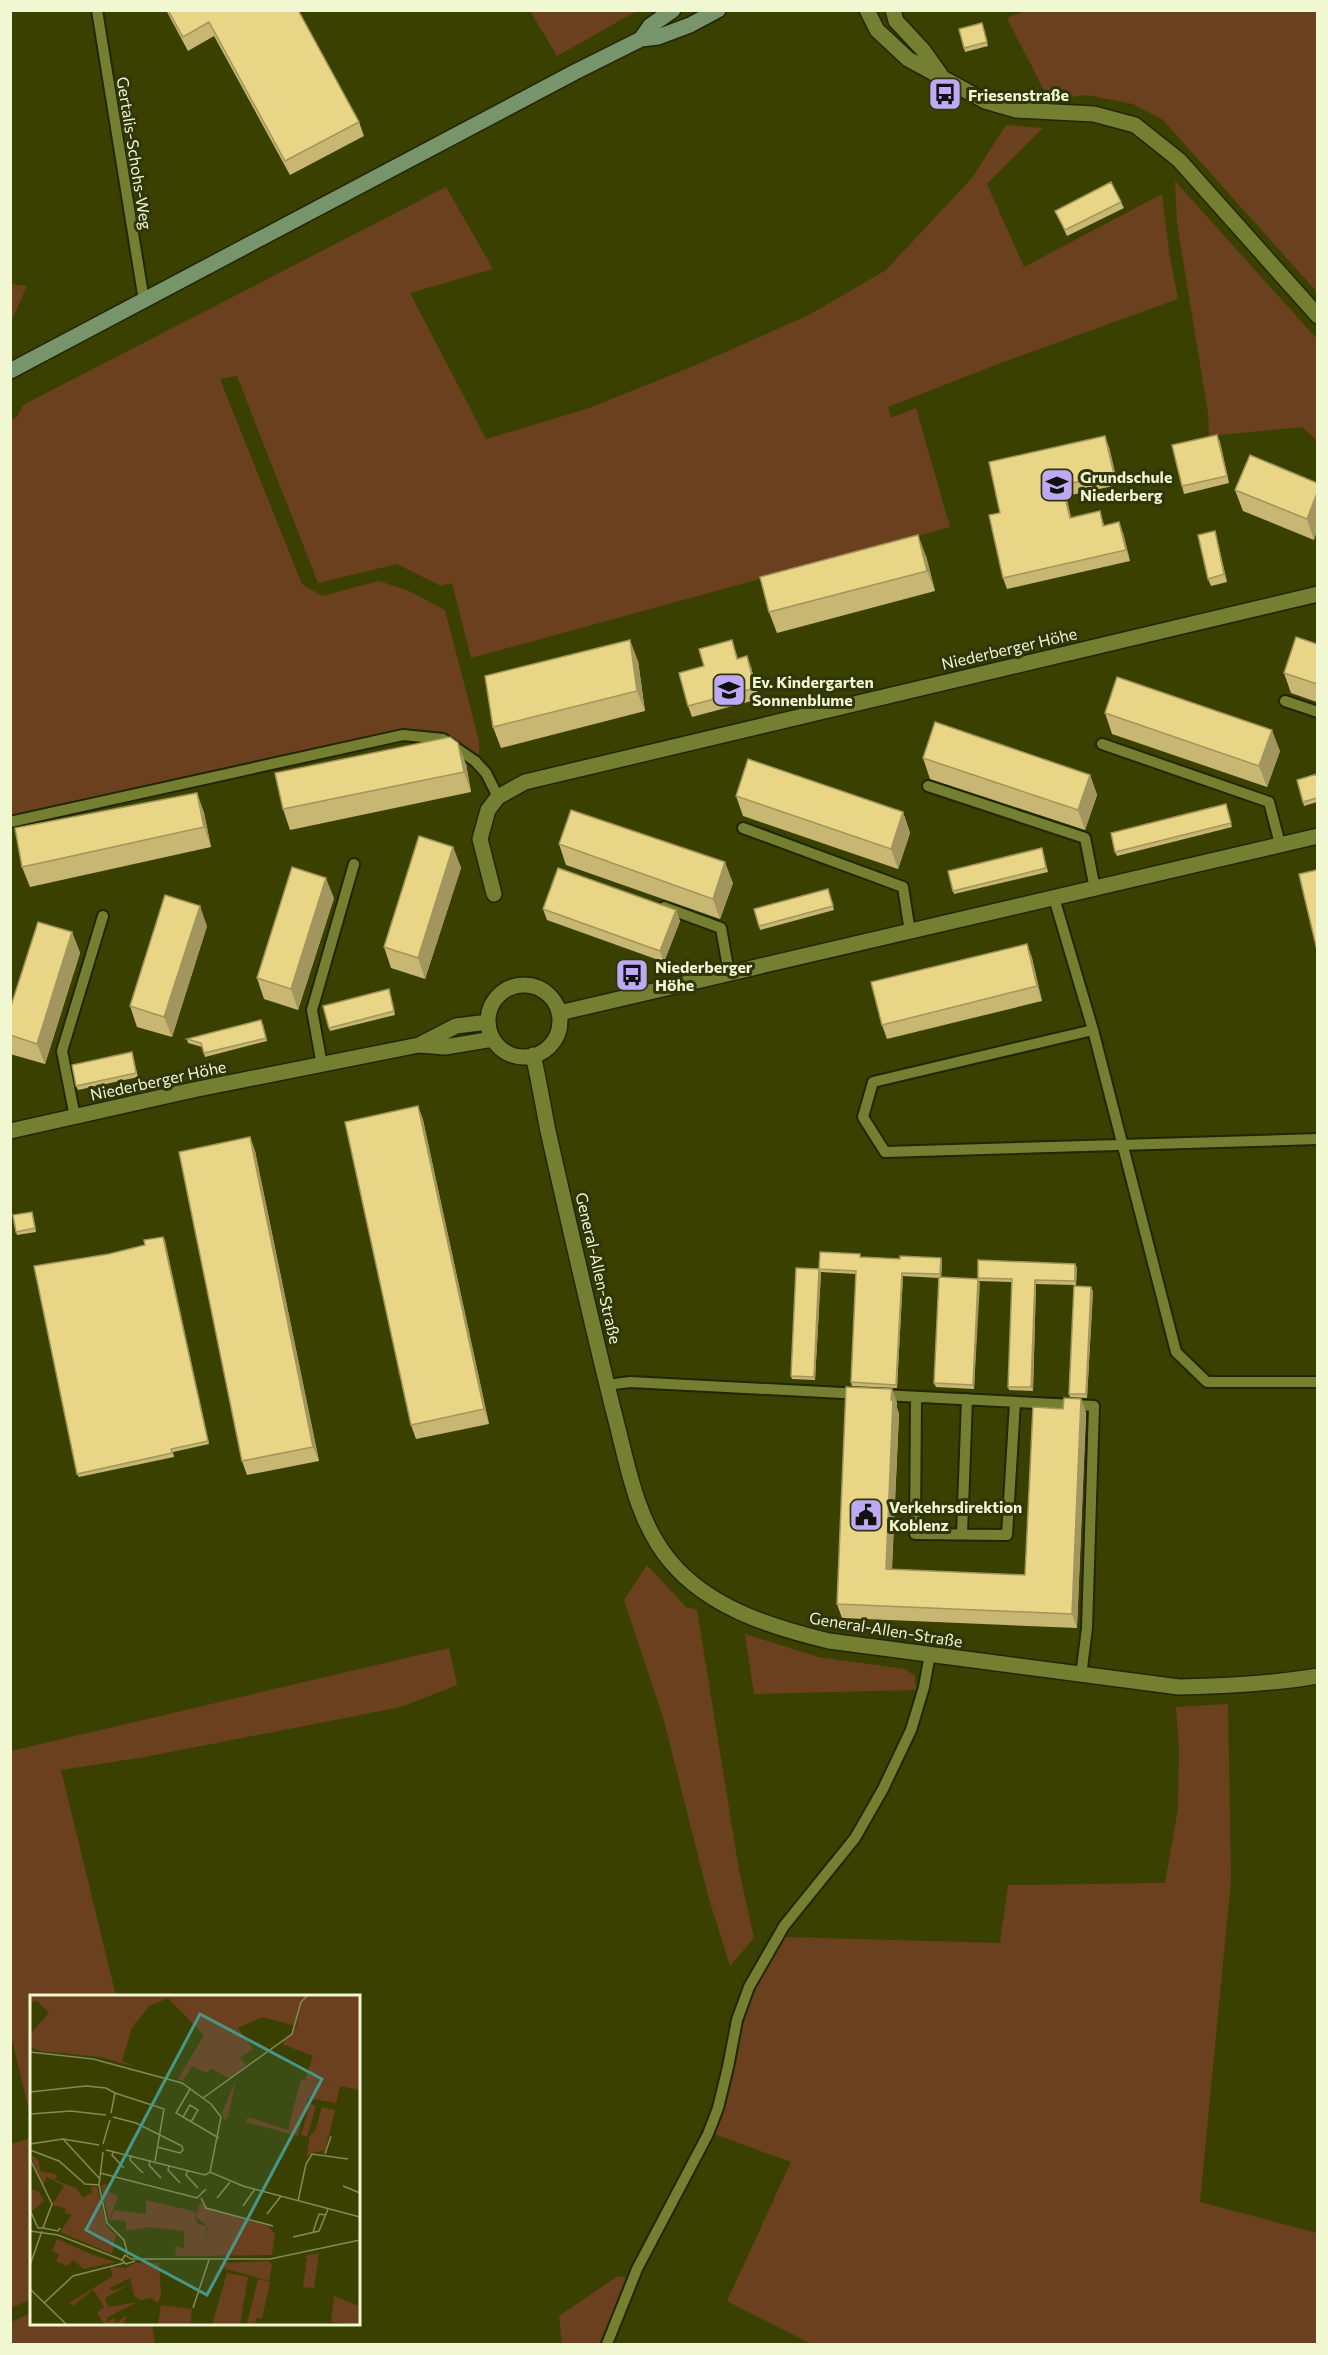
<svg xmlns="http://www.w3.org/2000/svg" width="1328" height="2355" font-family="Commissioner,sans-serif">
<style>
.green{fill:#6b401e}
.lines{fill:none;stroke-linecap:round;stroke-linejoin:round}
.service-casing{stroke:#212600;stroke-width:14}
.minor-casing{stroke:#212600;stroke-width:18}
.tertiary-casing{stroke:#212600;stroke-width:18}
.secondary-casing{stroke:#212600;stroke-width:18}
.service{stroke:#757f31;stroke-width:10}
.minor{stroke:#757f31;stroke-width:15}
.tertiary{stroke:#757f31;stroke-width:15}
.secondary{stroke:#77946b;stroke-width:15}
.wall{fill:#c8b772}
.shaded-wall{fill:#a2955d}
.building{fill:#e8d585;stroke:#a2955d;stroke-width:1.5}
.labels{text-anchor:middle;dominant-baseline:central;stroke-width:6;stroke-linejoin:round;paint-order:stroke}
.poi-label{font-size:16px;font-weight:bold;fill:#f1f8d1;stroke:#30350b;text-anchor:start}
.street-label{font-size:16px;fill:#f1f8d1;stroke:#30350b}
.inset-road{fill:none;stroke:#838a54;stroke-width:1.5}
.view{fill:#489687;fill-opacity:0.15;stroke:#489687;stroke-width:3}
.inset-edge{fill:none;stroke:#f1f8d1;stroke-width:3}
</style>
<rect width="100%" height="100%" fill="#3a4100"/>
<path class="green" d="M1028 10 1317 11V292L1163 120 1133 104 1086 95 1049 100 1007 18Z
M530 11H637L557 56Z
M1006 125 1043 128 987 184 1024 267 1162 194 1170 258 1178 299 998 364 888 407 891 418 916 408 950 527 471 658 452 583 441 586 397 564 318 583 237 376 220 379 302 584 322 596 379 581 409 591 445 610 479 741V755L454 739 402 730 11 815 10 421 17 417 23 405 446 187 493 269 410 293 486 439 589 408 696 365 809 315 886 270 972 178Z
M1175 181 1317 339V441L1302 427 1209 436 1208 413 1177 223Z
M11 284 27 286 11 322 10 284Z
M647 1565 686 1607 697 1610 739 1870 754 1938 730 1966 709 1899 663 1717 624 1600Z
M745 1634 818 1657 905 1669 915 1676 916 1690 754 1694Z
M449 1648 457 1685 401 1707 145 1757 61 1770 116 1996H32L31 2119 10 2031 11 1751Z
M1228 1704 1231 1880 1200 2202 1317 2233V2344H811L727 2301 791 2162 714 2134C730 2098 732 2062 740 2025 748 1993 767 1965 784 1937L1000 1943 1008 1885 1165 1883 1178 1809 1179 1749 1176 1707Z
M31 2138V2299L11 2308V2144Z
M618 2276 628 2278 600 2344H562L559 2316Z
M31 2313 32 2324H152L155 2344H11V2322Z"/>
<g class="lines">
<g class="service-casing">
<path id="service" d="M97 10 144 301
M1285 701 1318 712
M1102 744 1269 802 1280 844
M928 786 1085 838 1095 889
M10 822 403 735 443 739 475 761 486 773 498 797
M743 828 903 887 910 932
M1054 898 1093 1030 1176 1352 1207 1382H1318
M664 907 721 928 729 973
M1093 1030 873 1082 863 1117 885 1152 1318 1139
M322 1065 312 1010 354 864
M75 1117 62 1051 103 916
M607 1385 630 1382 861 1394
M882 1395 1094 1406 1087 1628 1081 1676
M916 1397 915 1534 1007 1535 1015 1402
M962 1534 967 1399
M607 2344 637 2269 708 2134 718 2108 728 2067 737 2020 749 1987 784 1926 855 1838 883 1789 911 1730 924 1687 930 1654"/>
</g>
<g class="minor-casing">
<path id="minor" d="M494 894 480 839 488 810 498 797 525 782 1318 594"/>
</g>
<g class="tertiary-casing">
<path id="tertiary" d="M867 10 877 30 908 59 985 101 1016 110 1094 114 1135 125 1179 160 1318 316
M893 10 896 21 923 50 940 74
M488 1021a36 36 0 1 1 72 0a36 36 0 1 1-72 0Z
M559 1013 1318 836
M419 1045 445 1047 493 1039
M533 1055C539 1080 543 1106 548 1131 569 1224 590 1317 613 1409 627 1461 635 1519 670 1561 709 1608 771 1627 829 1641L1179 1687C1226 1686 1272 1684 1318 1676
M10 1131 193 1090 419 1045 456 1026 488 1022"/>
</g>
<g class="secondary-casing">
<path id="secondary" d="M641 39 650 26 673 10
M10 371 575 72 641 39 658 37 690 25 718 10"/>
</g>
<use href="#service" class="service"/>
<use href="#minor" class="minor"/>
<use href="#tertiary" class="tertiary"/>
<use href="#secondary" class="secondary"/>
</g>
<path class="wall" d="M166 10H298L359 122 364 136 290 175 214 36 188 51Z
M983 27 988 46 965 52 964 48Z
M1121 202 1124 208 1067 236 1055 211Z
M1217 435 1220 442 1229 483 1184 494 1182 486Z
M1109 447 1118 485 1066 496 1071 518 1100 511 1104 525 1123 533 1130 561 1007 589 1003 578 1000 513Z
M1317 483 1314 540 1243 511 1235 490Z
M1215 531 1217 539 1227 582 1211 586 1208 579Z
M926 556 935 591 777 633 769 612Z
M732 640 738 659 747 656 751 667 759 699 692 717 688 706 704 666Z
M1317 644V702L1291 693 1284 673Z
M638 661 645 711 501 748 493 727Z
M1105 713 1280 751 1267 787 1112 734Z
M923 758 1090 775 1097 795 1085 830 930 779Z
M466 764 471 792 290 830 283 809Z
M1317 774V802L1304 806 1297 780Z
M197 793 204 813 211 847 30 887 22 867Z
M736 796 903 812 910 833 898 869 743 816Z
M1227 808 1232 827 1117 856 1115 852Z
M559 844 733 883 720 919 566 865Z
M453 847 461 868 425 979 391 968 384 947Z
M1042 848 1048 872 954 894 953 891Z
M828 889 834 910 760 930 754 909Z
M334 898 298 1010 264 999 257 978Z
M543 909 676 910 680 921 664 962 547 920Z
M207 926 172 1037 137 1027 130 1006Z
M72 932 80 953 45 1064 10 1054V1009Z
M1027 944 1032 958 1042 1001 887 1039 882 1025Z
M390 993 395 1015 330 1031 329 1028Z
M263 1024 267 1041 205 1057 202 1047 188 1043 187 1039Z
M133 1056 138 1077 78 1090 76 1086Z
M418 1106 423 1120 489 1424 416 1439 411 1425Z
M250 1137 255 1151 319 1461 247 1475 242 1461Z
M33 1216 36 1232 17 1235 16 1232Z
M163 1237 209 1444 173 1452 174 1457 79 1477 77 1474 145 1245Z
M861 1257 942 1262 941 1278 978 1279V1278L1077 1267 1076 1285 1036 1284 1033 1391 1009 1390 1008 1387 1012 1282 979 1281 974 1389 936 1387 934 1383 939 1278 903 1276 897 1388 852 1386 851 1382 856 1274 821 1272 815 1380 792 1379 791 1376 819 1269Z
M1093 1291 1087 1398 1070 1397 1069 1394Z
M892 1389 897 1403V1408L899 1414 892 1569 1025 1575 1063 1409 1081 1399 1086 1413 1077 1628 842 1618 837 1604Z"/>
<path class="shaded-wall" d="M1217 435 1220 442 1229 483 1227 476Z
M1105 436 1109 447 1118 485 1114 474Z
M1062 485 1066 496 1074 529 1070 518Z
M1317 493V531L1314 540 1307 519Z
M1119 522 1123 533 1130 561 1126 550Z
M1215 531 1217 539 1227 582 1224 574Z
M918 535 926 556 935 591 927 571Z
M630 640 638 661 645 711 637 691Z
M747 656 751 667 759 699 755 688Z
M1272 730 1280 751 1267 787 1259 766Z
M458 743 466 764 471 792 464 772Z
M1090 775 1097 795 1085 830 1078 810Z
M197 793 204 813 211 847 204 827Z
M903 812 910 833 898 869 891 849Z
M453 847 461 868 425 979 418 958Z
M725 862 733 883 720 919 713 899Z
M326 878 334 898 298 1010 291 989Z
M200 906 207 926 172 1037 164 1017Z
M676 910 680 921 664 962 660 951Z
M72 932 80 953 45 1064 37 1044Z
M1027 944 1032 958 1042 1001 1037 986Z
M418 1106 423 1120 489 1424 484 1409Z
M250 1137 255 1151 319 1461 313 1447Z
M163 1237 165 1240 209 1444 208 1441Z
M941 1258 942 1262 941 1278 940 1274Z
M1075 1264 1077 1267 1076 1285 1075 1281Z
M819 1269 821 1272 815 1380 814 1377Z
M902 1273 903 1276 897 1388 896 1385Z
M978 1279 980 1283 974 1389 973 1385Z
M1035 1280 1036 1284 1033 1391 1031 1387Z
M1091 1287 1093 1291 1087 1398 1086 1394Z
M892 1389 897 1403V1408L899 1414 891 1583 886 1569Z
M1081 1399 1086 1413 1077 1628 1072 1614Z"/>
<path class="building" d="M168 10H298L359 122 285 161 209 22 183 37Z
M982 23 987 42 964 48 959 29Z
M1111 182 1121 202 1065 230 1055 211Z
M1217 435 1227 476 1182 486 1172 445Z
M1105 436 1114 474 1062 485 1070 518 1100 511 1103 526 1119 522 1126 550 1003 578 989 515 1000 513 989 462Z
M1250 455 1317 483V493L1307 519 1235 490Z
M1215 531 1224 574 1208 579 1198 535Z
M918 535 927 571 769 612 760 577Z
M1296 637 1317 644V684L1284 673Z
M630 640 637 691 493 727 485 676Z
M732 640 737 659 747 656 755 688 688 706 679 673 704 666 699 649Z
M1117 677 1272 730 1259 766 1105 713Z
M935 722 1090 775 1078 810 923 758Z
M450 737 458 743 464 772 283 809 275 773Z
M748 759 903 812 891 849 736 796Z
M1317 774V798L1303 802 1297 780Z
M197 793 204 827 22 867 15 828Z
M1226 804 1231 823 1115 852 1111 833Z
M571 810 725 862 713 899 559 844Z
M419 836 453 847 418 958 384 947Z
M1042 848 1046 868 953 891 948 871Z
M292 867 326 878 291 989 257 978Z
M558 868 676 910 660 951 543 909Z
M1317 870V950L1299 874Z
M828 889 833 906 759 926 754 909Z
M165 895 200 906 164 1017 130 1006Z
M38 922 72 932 37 1044 10 1035V1009Z
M1027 944 1037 986 882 1025 871 982Z
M389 989 394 1011 329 1028 323 1006Z
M261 1020 266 1038 204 1053 201 1043 187 1039Z
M132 1052 136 1073 76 1086 72 1065Z
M418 1106 484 1409 411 1425 345 1122Z
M250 1137 313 1447 242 1461 179 1152Z
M32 1212 35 1228 16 1232 13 1215Z
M163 1237 208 1441 171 1449 172 1453 77 1474 34 1266 109 1254 145 1245 144 1240Z
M820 1252 860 1254V1257L881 1258 900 1259V1256L941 1258 940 1274 902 1273 896 1385 851 1382 856 1271 819 1269Z
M978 1260 1075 1264V1281L1035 1280 1031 1387H1008L1012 1279 978 1278Z
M796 1268 819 1269 814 1377 791 1376Z
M939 1277 978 1279 973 1385 934 1383Z
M1074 1286 1091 1287 1086 1394H1069Z
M846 1387 892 1389 891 1400H893L886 1569 1025 1575 1033 1407 1063 1409 1064 1398 1081 1399 1072 1614 837 1604Z"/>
<defs>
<g id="bus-square" transform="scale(1.725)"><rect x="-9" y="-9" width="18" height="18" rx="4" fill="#bea9f5" stroke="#30350b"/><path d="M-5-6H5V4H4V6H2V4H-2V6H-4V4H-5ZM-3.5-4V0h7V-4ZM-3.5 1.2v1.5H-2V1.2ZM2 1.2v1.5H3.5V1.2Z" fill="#111"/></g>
<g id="school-square" transform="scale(1.725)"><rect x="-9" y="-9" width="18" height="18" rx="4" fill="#bea9f5" stroke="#30350b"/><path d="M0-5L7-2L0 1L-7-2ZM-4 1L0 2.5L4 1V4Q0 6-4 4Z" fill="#111"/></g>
<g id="civic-square" transform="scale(1.725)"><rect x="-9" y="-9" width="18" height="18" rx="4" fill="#bea9f5" stroke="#30350b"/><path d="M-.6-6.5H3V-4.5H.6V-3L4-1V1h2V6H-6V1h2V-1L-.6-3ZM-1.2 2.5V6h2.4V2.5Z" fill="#111"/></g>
</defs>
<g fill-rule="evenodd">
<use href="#bus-square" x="945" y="94"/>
<use href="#school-square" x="1057" y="485"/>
<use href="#school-square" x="729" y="690"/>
<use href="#bus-square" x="632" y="975"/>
<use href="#civic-square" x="866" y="1515"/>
</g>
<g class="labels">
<g class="poi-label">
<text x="968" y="94">Friesenstraße</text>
<text x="1080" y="476">Grundschule<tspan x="1080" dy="18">Niederberg</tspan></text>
<text x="752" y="681">Ev. Kindergarten<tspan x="752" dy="18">Sonnenblume</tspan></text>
<text x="655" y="966">Niederberger<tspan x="655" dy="18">Höhe</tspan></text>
<text x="889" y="1506">Verkehrsdirektion<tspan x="889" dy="18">Koblenz</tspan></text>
</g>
<g class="street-label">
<text transform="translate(135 153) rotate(81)">Gertalis-Schohs-Weg</text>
<text transform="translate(1009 648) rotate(-13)">Niederberger Höhe</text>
<text transform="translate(158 1080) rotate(-12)">Niederberger Höhe</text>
<text transform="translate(599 1268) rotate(77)">General-Allen-Straße</text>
<text transform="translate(886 1629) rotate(9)">General-Allen-Straße</text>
</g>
</g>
<g transform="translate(30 1995)">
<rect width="330" height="330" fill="#3a4100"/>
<path d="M0 0H277L273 3 266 31 232 22 208 33 223 54 210 63 216 70 200 84 181 73 177 78 162 71 153 86 148 84 174 40 138 3 119 11 102 33 92 66 105 72 71 62 10 56 0 51V39L19 18 7 6 0 7ZM279 0H330V95L275 84 283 61 252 49 267 31 271 8ZM206 84 198 123 194 125 192 118ZM271 84 310 91 306 108 278 103 268 141 216 127 217 123 224 124 258 135ZM280 109 286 111 277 142 271 140ZM292 112 305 115 295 156 284 157 277 162 279 142 285 136ZM0 159 8 165 11 177 23 178 27 181 25 185 46 193 53 202 62 198 61 192H67L77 232 86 240 82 259 30 237 42 220 35 218V213L22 210 34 191 17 182 13 191ZM0 188 1 194 8 196 14 206 0 218ZM76 189 79 197 88 201 79 226 71 190ZM116 205 166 217 165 224 168 229 177 231 175 254 178 232 166 222 170 207 176 213 238 231 245 239 242 260 146 261 145 251 154 253V236L119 232 88 237 96 235V226L80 225 84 215 116 219ZM27 244 63 260 86 267 53 274 44 265 37 271 26 266 29 259 22 256ZM289 258 284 293 273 292 277 263 274 261ZM238 266 242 269 239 286 189 272 194 268ZM104 268H129L131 300 128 308 121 303 110 305 104 301 100 283 80 293 82 296 100 289 75 303 78 312 108 307 76 323 78 327 84 323 86 328 97 320 93 330 75 329 72 326 67 318 74 312 63 295 43 311 39 308 83 281 80 272 96 273ZM197 278 218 282 210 330H182ZM228 284 240 287 232 323H226L225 330 217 329ZM304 301 329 311 328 330 301 327ZM131 310 162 314 160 330H128Z" fill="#6b401e"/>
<path class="inset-road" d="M0 57 63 64 152 88 181 109 191 122 180 177M160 94 146 118 189 143M0 97 56 91 76 93 85 98 81 118M85 98 134 114 125 166M173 103 262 39 271 7 278 0M0 119 41 116 76 120M83 122 106 128 152 151 153 155 150 158 127 152M153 122 160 110 168 115 161 127M33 144 69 183M0 149 33 144 69 150M73 149 80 125M0 155 29 166 55 189 69 190M76 155 175 180 180 177 213 191 330 222M84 156 82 160 94 173M73 157 69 190 77 228 94 245 98 260M295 159 301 141M101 160 100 165 113 178M0 164 22 209 13 233H8M120 165 119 170 131 183M139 170 138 175 150 188M158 175 156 180 168 193M70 178 167 203 176 194M313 191 330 198M171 203 176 213 243 231M187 203 200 187M268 206 276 169 282 159 318 164M213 211 225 194M0 215 8 233M237 219 251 201M13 233 28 236 30 233M0 236 28 240 92 265M283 237 289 219 296 220M263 242 289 236 298 214M101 264H240L330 245M101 264 95 260 92 265 96 269 105 266M0 270 12 236M0 294 37 330M14 308 43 281 94 268M163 313 179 265"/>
<path class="view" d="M170 19 292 84 177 300 56 235Z"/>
<rect width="330" height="330" class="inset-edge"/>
</g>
<rect width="1328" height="2355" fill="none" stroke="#f1f8d1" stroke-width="24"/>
</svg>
